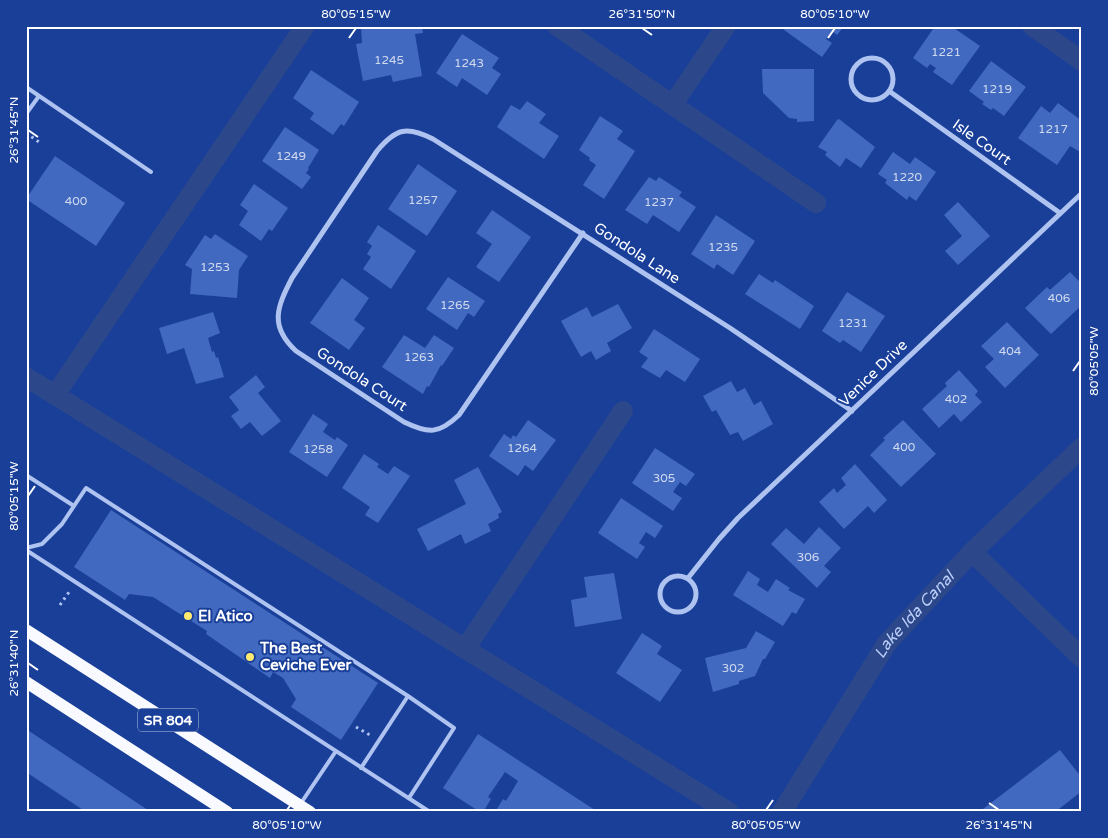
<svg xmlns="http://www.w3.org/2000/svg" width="1108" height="838" font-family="'Varela Round',sans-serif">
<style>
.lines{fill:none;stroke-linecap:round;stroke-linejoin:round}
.canal{stroke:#2c488b;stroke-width:20}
.building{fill:#4269c0}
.path{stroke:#afc3f1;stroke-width:3;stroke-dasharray:2.5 4;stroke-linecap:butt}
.service{stroke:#afc3f1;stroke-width:4}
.minor{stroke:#afc3f1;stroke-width:5}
.primary{stroke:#f9faff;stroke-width:12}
.ticks{fill:none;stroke:#fff;stroke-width:2}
.poi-dot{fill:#ffea6f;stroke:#193f99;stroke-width:2}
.labels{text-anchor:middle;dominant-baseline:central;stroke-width:4;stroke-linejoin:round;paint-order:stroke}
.number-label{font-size:12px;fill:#d0daef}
.shield{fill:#193f99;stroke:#bac5e0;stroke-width:1}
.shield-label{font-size:14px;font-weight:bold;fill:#fff}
.street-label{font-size:15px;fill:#fff;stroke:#193f99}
.poi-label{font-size:15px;font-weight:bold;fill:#fff;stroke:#193f99;text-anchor:start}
.water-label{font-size:16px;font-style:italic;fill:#bbcef7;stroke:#193f99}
.neatline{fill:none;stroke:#fff;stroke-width:2}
.ticks-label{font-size:12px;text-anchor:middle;fill:#fff}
</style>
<rect width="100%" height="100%" fill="#193f99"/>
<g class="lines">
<g class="canal">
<path d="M557 26 816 203"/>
<path d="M1032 26 1082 61"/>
<path d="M673 104 726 26"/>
<path d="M26 377 729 812"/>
<path d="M55 395 305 26"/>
<path d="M972 552 1082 658"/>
<path d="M465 649 623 411"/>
<path id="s1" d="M782 812 887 643 972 552 1082 447"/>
</g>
</g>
<path class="building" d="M375 26H422L423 33 415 34 422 76 393 82 391 75 363 81 356 44 362 43 361 28Z
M787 26H844L837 35 832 31 826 39 832 43 822 57 784 30Z
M935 26H951L980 46 952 85 933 72 936 68 930 64 927 68 913 58Z
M462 34 499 58 492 68 501 74 487 95 462 78 457 87 436 73Z
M991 61 1026 87 1004 116 993 108 991 110 982 104 984 102 969 91Z
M762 69H814V121L797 122V119L789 118 763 93Z
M311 70 359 102 344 126 341 124 333 135 310 119 314 113 293 98Z
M527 101 546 114 539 123 559 136 544 159 497 127 511 105 520 110Z
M1058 103 1082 121V153L1070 146 1057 165 1018 138 1041 106 1050 113Z
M600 116 623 131 617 139 635 151 604 199 583 185 596 165 589 160 590 158 579 150Z
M839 119 875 147 861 168 846 158 840 167 825 155 827 152 818 147 837 120Z
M285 127 319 150 308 168 309 169 306 173 311 177 302 189 262 161Z
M893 152 910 164 915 157 936 172 916 201 909 196 907 200 885 183 887 180 878 174Z
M55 156 125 203 96 246 26 199Z
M418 164 457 191 427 236 388 209Z
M649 177 656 181 659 177 682 192 679 196 696 207 679 232 653 215 647 224 625 210Z
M254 184 288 208 272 231 269 229 261 241 239 225 248 211 240 205Z
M958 202 990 236 958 265 945 251 962 236 944 215Z
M492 210 531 237 499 282 476 267 492 244 476 233Z
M716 215 755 241 733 275 717 264 714 269 691 254Z
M378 225 416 251 391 289 363 269 371 257 367 254 372 246 367 242Z
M215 234 248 256 239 270 237 298 190 294 192 269 185 265 205 235 211 239Z
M1070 272 1082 284V305L1051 334 1025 308 1047 287 1050 290Z
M759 274 773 283 775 280 814 306 800 329 745 294Z
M448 277 485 301 474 317 468 313 457 330 426 309Z
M342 278 369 298 354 320 365 328 349 350 310 323Z
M847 292 885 316 861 352 843 340 840 343 822 331Z
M618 304 632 328 607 343 611 351 596 360 591 351 581 357 561 321 587 307 592 317Z
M213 312 220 333 208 338 212 352 214 351 216 358 218 357 224 377 196 384 184 348 167 354 159 328Z
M1007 322 1039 355 1005 388 985 367 994 359 981 346Z
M654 329 700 359 685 382 666 370 660 378 641 367 648 358 639 352Z
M404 335 425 348 434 335 454 348 442 366 441 365 429 387 427 386 423 394 382 367Z
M959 370 978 391 975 395 982 402 961 422 954 414 939 428 922 409 947 386 945 383Z
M256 375 265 387 258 393 281 421 262 436 250 422 241 429 231 416 239 410 229 397Z
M731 381 737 392 745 388 754 405 761 401 773 424 743 441 738 432 730 435 716 410 712 412 703 396Z
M313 414 328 424 323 432 335 440 337 437 348 445 327 477 289 452Z
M528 420 556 440 533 471 525 465 518 476 489 456 504 434 511 439 513 435 516 437Z
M903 420 936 454 901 487 870 455 885 440 883 438Z
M655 448 695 474 686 486 680 482 673 492 682 498 673 511 632 483Z
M364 454 379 464 377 467 388 474 394 466 410 476 378 523 365 515 370 507 342 488Z
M855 464 887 500 874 513 868 506 844 529 819 502 834 488 837 493 846 485 841 478Z
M478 467 502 512 498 514 499 518 488 524 491 531 465 544 461 534 428 551 417 529 466 504 454 480Z
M621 498 663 526 655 538 646 532 639 543 645 547 637 559 598 533Z
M111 510 378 683 341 740 291 707 296 699 283 678 273 672 270 678 206 634 207 631 153 597 129 594 125 600 74 567Z
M819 527 841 548 824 566 831 572 817 588 771 544 786 528 804 544Z
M748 571 760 579 757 585 768 592 776 579 790 588 788 590 805 599 796 614 792 612 783 626 733 595Z
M614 573 622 619 575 627 571 600 587 597 584 577Z
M756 631 775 642 765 659H763L755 676 739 681V684L713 692 705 658 746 648Z
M642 633 662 646 657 654 682 670 660 702 616 673Z
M26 729 151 812H86L26 772Z
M478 734 598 812H495L503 799 506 801 518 781 505 772 488 797 491 799 483 812H480L443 788Z
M1060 750 1082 778V791L1055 812H979Z"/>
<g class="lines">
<path class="path" d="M26 133 39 142
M60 605 69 592
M356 727 370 735"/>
<path class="service" d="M26 87 151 172
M26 114 39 96
M26 475 74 506
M26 548 42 544 62 524 86 488 408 696
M26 550 430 812
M361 768 408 696 454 728 409 798
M295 812 336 751"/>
<path class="minor" d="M851 79a21 21 0 1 1 42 0a21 21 0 1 1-42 0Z
M889 91 1060 213
M583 233 459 415C439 434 429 434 404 422L296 351C269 326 277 307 292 278L377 151C396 128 407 126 433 139L730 328 852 411
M660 594a18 18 0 1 1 36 0a18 18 0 1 1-36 0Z
M688 578 719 539 738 518 1082 193"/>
<path class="primary" d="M26 630 310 812
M26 682 227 812"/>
</g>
<path class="ticks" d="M642 28 652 35M349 38 356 28M828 38 835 28M28 130 38 137M1073 371 1080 361M28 496 35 486M28 663 38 670M989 803 999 810M287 810 294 800M766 810 773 800"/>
<g class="poi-dot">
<circle cx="188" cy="616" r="5"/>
<circle cx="250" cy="657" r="5"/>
</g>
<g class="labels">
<g class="number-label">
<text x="946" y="52">1221</text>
<text x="389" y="60">1245</text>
<text x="469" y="63">1243</text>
<text x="997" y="89">1219</text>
<text x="1053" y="129">1217</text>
<text x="291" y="156">1249</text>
<text x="907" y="177">1220</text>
<text x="423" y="200">1257</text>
<text x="76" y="201">400</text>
<text x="659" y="202">1237</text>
<text x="723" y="247">1235</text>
<text x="215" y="267">1253</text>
<text x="1059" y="298">406</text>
<text x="455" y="305">1265</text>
<text x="853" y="323">1231</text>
<text x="1010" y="351">404</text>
<text x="419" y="357">1263</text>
<text x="956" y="399">402</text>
<text x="904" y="447">400</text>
<text x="522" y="448">1264</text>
<text x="318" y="449">1258</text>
<text x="664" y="478">305</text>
<text x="808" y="557">306</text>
<text x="733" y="668">302</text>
</g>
<rect class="shield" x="138" y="708.5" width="60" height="23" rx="4"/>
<g class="shield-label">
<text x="168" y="720">SR 804</text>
</g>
<g class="street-label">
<text transform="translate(982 142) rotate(35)">Isle Court</text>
<text transform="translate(637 253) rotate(33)">Gondola Lane</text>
<text transform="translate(873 373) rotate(-44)">Venice Drive</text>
<text transform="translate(362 379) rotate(33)">Gondola Court</text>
</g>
<g class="poi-label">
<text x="198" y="616">El Atico</text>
<text x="260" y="648">The Best<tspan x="260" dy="17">Ceviche Ever</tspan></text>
</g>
<g class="water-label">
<text stroke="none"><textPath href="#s1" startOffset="238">Lake Ida Canal</textPath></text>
</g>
</g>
<rect width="1108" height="838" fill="none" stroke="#193f99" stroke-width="55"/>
<rect x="28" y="28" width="1052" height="782" class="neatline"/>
<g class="ticks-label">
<text x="356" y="18">80°05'15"W</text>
<text x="642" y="18">26°31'50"N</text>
<text x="835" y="18">80°05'10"W</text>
<text transform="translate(14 130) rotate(-90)" y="4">26°31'45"N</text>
<text transform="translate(1094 361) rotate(-90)" y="4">80°05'05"W</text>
<text transform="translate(14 496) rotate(-90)" y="4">80°05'15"W</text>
<text transform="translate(14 663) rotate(-90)" y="4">26°31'40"N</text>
<text x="287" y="829">80°05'10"W</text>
<text x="766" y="829">80°05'05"W</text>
<text x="999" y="829">26°31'45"N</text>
</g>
</svg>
